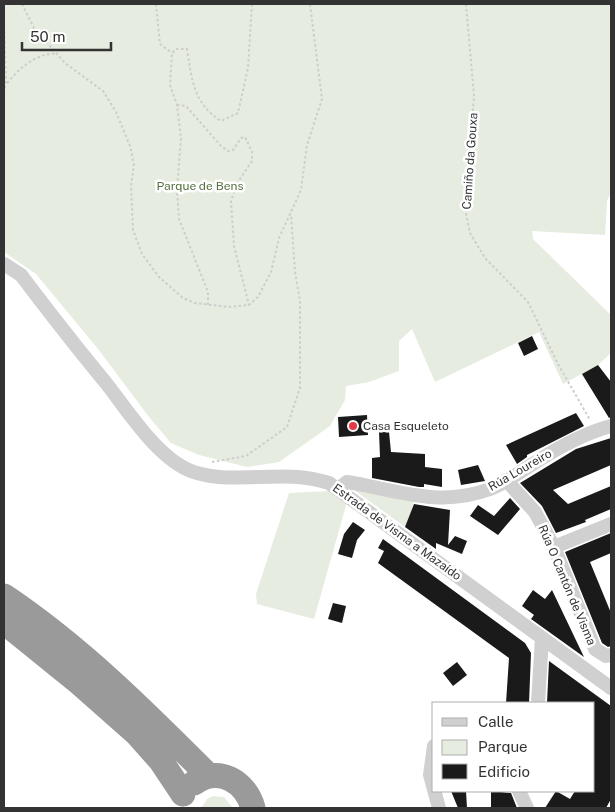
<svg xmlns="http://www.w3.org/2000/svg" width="615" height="812" font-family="'Public Sans',sans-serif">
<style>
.green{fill:#e6ecdf}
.building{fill:#1a1a1a}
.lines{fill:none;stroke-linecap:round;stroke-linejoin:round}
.path{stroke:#cdcdcd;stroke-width:2;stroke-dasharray:2.5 2.5;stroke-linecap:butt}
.street{stroke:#d0d0d0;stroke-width:14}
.highway{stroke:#9a9a9a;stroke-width:25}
.poi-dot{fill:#e63946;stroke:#fff;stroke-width:2}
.labels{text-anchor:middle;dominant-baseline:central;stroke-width:5;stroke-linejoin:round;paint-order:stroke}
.street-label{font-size:12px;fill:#333;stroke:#fff}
.park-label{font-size:12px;fill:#56703f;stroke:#fff}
.poi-label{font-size:12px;fill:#333;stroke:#fff;text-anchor:start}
</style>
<rect width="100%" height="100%" fill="#fff"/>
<path class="green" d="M4 4H611V192L607 201 605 235 532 231 533 239 611 315V353L598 365 563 384 539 332 435 382 412 329 399 341V371L369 382 346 386 345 400 330 426 279 462 247 467 199 455 171 443 149 417 98 349 36 274 4 252Z
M350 487 414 499 410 518 405 527Z
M330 491 347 502 314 619 257 604 256 594 289 493Z
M213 796 224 797 233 808H201L207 799Z"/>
<path class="building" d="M532 336 538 349 524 356 518 343Z
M598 365 611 382V417L609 418 582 374Z
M576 413 584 426 527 455V457L517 464 506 445Z
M367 415 368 435 339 437 338 417Z
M379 432H389L391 452 425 454V467L442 469V487L424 484V487H419L372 478V458L380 457Z
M611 438V465L553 490 568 504 611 486V509L585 520 586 522 556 533 542 506 520 483 576 449Z
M478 465 485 481 461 485 458 470Z
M510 498 520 509 498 535 470 516 478 505 494 516Z
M414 504 450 510 448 545 455 536 467 541 462 554 436 543V549L405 527Z
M353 522 365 530 357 540 352 558 338 554 344 534Z
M611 533V553L590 562 611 613V646L608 647 602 643 565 552Z
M383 539 525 643 531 653 529 703H506L509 658 378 563 384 551 378 548Z
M533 590 545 599 552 590 584 657 531 619 534 615 522 606Z
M333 603 346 606 342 623 328 619Z
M549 661 611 706V799L606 808H545L556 791 570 799 575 791H594V703H547Z
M457 662 467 675 453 686 443 673Z
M451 791H466L467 808H458Z
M491 791 511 793 517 808H491Z"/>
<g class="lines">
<path class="path" d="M22 4 34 28 65 63 103 91 116 112 130 146 134 165 131 186 133 230 142 254 159 277 183 298 195 303 229 307 249 305 258 297 271 272 279 238 301 190 307 145 322 99 310 4
M156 4 160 44 172 53
M466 4 474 96 465 209 470 233 485 258 528 302 558 364 590 420
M4 21 6 84 4 91
M7 83C21 67 34 55 56 53
M177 105 186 106 221 146 228 151 233 150 241 138 245 137 252 152V161L238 182 231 201 234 246 249 305
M208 305V292L179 219 177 190 181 138 177 105 170 85 172 53 176 49H187C192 80 193 103 221 121L238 113 248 68 252 4
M212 462 246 456 287 427 300 388V301L295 272 291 214"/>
<path class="street" d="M4 264 21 275C49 312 77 348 106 383 128 411 161 464 197 473 238 485 284 468 329 483L611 688
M506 480 535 512 554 547 595 649
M338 489 347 482C397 490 439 508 490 489 506 483 521 471 536 462 559 447 585 433 611 426
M554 547 611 524
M595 649 606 656 611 655
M538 703 542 638
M434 746 430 775 439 808
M519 791 527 808"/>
<path class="highway" d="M4 596C80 647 144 711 209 776
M4 622 77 681 137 734 161 761 183 794
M194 783C219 765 246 782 253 808"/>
</g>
<circle class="poi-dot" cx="353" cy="426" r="5"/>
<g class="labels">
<g class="street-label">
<text transform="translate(470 161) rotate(-86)">Camiño da Gouxa</text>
<text transform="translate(520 470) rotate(-30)">Rúa Loureiro</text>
<text transform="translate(397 532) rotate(36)">Estrada de Visma a Mazaído</text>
<text transform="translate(567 585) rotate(67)">Rúa O Cantón de Visma</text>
</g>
<g class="park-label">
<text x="200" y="186">Parque de Bens</text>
</g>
<g class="poi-label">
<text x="363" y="426">Casa Esqueleto</text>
</g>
</g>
<rect width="615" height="812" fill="none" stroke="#333333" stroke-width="10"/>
<rect x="432" y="702" width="162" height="90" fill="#ffffff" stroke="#adadad"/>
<rect x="442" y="718" width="25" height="8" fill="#d0d0d0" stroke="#adadad"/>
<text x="478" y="727" font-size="15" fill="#333333">Calle</text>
<rect x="442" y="740" width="25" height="15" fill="#e6ecdf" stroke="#adadad"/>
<text x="478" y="752" font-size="15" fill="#333333">Parque</text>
<rect x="442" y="764" width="25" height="15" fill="#1a1a1a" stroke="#adadad"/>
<text x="478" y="777" font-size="15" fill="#333333">Edificio</text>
<path d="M22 42v8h89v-8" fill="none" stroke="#333333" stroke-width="2.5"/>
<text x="30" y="42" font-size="15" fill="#333333" stroke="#ffffff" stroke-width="4" paint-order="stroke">50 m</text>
</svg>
